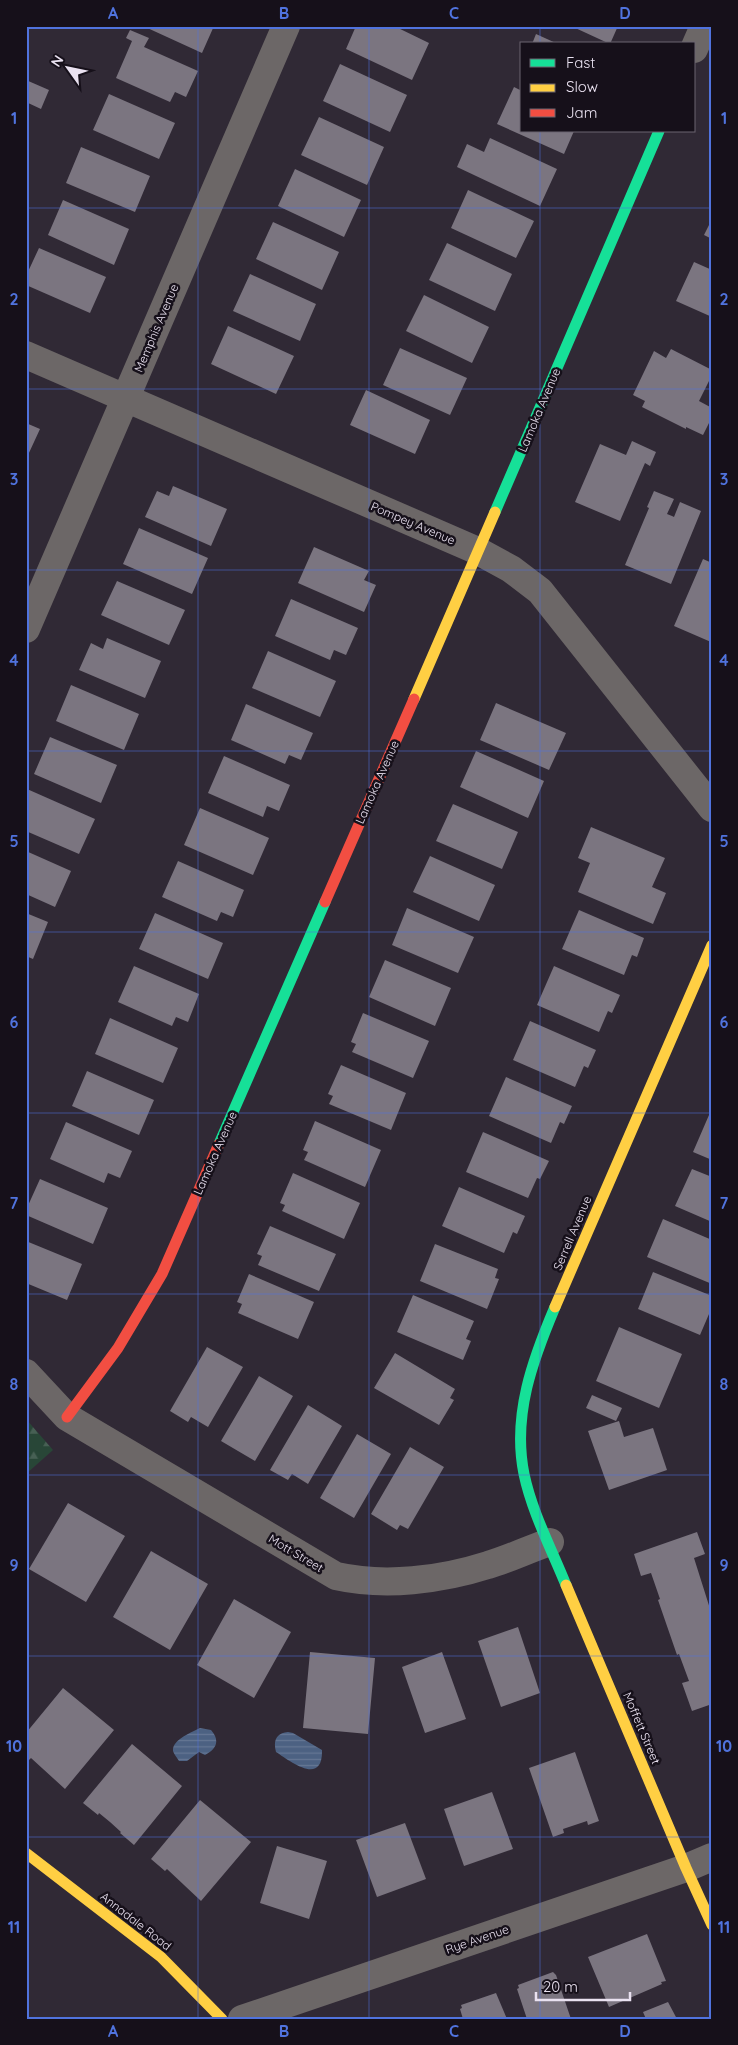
<svg xmlns="http://www.w3.org/2000/svg" width="738" height="2045" font-family="Quicksand,sans-serif">
<style>
.forest{fill:url(#forest-firs)}
.water{fill:url(#water-rules)}
.building{fill:#7b7580}
.lines{fill:none;stroke-linecap:round;stroke-linejoin:round}
.street{stroke:#6c6767;stroke-width:28}
.fast{stroke:#16e098;stroke-width:11}
.slow{stroke:#ffcf43;stroke-width:11}
.jam{stroke:#f24e42;stroke-width:11}
.grid{fill:none;stroke:#5073de;stroke-width:1;stroke-opacity:0.55}
.labels{text-anchor:middle;dominant-baseline:central;stroke-width:5;stroke-linejoin:round;paint-order:stroke}
.street-label{font-size:12px;fill:#eae2f1;stroke:#16101a}
.neatline{fill:none;stroke:#5073de;stroke-width:2}
.grid-label{font-size:16px;text-anchor:middle;font-weight:bold;fill:#5073de}
</style>
<defs>
<pattern id="forest-firs" width="22" height="20" patternUnits="userSpaceOnUse" patternTransform="scale(1.25)"><rect width="22" height="20" fill="#284637"/><path d="M5 1l3.5 6h-7zM16 11l3.5 6h-7z" fill="#476054"/></pattern>
<pattern id="water-rules" width="6" height="5" patternUnits="userSpaceOnUse" patternTransform="scale(1.25)"><rect width="6" height="5" fill="#4c6182"/><path d="M0 2.5h6" fill="none" stroke="#667794"/></pattern>
</defs>
<rect width="100%" height="100%" fill="#302935"/>
<path class="forest" d="M26 1419 53 1450 26 1474Z"/>
<path class="water" d="M200 1728 211 1730C220 1740 217 1749 205 1755L199 1752 187 1761H179C177 1758 174 1754 173 1751 172 1739 193 1732 200 1728Z
M288 1732 293 1733 322 1750C323 1787 290 1761 276 1752 273 1741 276 1733 288 1732Z"/>
<path class="building" d="M143 26H214L202 53Z
M356 26H394L429 43 412 80 346 49Z
M571 26H618L610 44Z
M130 30 149 38 144 47 198 71 186 97 175 92 170 102 116 78 132 41 126 38Z
M536 34 558 44H532Z
M340 64 407 95 390 132 323 101Z
M26 80 49 90 41 109 26 102Z
M514 87 522 91V131H574L564 154 497 124Z
M109 94 175 123 159 159 93 130Z
M319 117 384 147 367 185 301 155Z
M490 138 557 169 540 206 457 167 467 144 484 152Z
M81 147 150 176 135 212 66 183Z
M295 169 361 200 344 237 278 206Z
M468 190 534 221 516 258 451 228Z
M63 200 129 229 114 265 48 235Z
M712 219V239L704 235Z
M273 222 339 252 322 290 256 259Z
M447 243 512 274 495 311 429 280Z
M39 248 106 277 90 313 26 285V276Z
M694 262 712 270V317L676 301Z
M250 274 316 304 300 341 233 311Z
M424 295 489 327 472 363 406 331Z
M228 326 294 356 276 394 211 364Z
M400 348 467 378 450 415 383 385Z
M671 349 712 370V375L699 401 712 408V417L703 435 686 427V429L642 407 645 401 633 395 654 351 666 358Z
M366 390 430 420 415 454 350 425Z
M26 423 40 429 28 455 26 454Z
M632 441 656 452 650 466 645 463 620 521 575 502 600 444 626 455Z
M173 486 227 509 211 546 145 517 157 491 169 496Z
M654 491 674 499 667 514 672 516 674 517 680 502 701 511 671 584 625 565 649 508 647 507Z
M139 528 208 558 192 594 123 564Z
M314 547 369 571 364 580 376 585 364 612 298 583Z
M703 559 712 563 711 642 674 626Z
M117 581 185 610 169 645 101 615Z
M291 599 358 628 346 655 334 650 330 660 275 636Z
M107 638 161 661 145 698 79 670 91 643 103 649Z
M268 651 336 681 320 717 252 688Z
M71 685 139 714 124 750 56 721Z
M496 703 566 733 549 770 480 740Z
M246 704 313 733 301 760 289 755 285 764 231 740Z
M50 737 117 765 101 803 34 774Z
M476 751 544 781 528 818 460 787Z
M224 756 290 785 279 811 267 806 263 817 208 793Z
M27 789 95 819 79 854 26 831Z
M453 804 518 832 502 869 436 841Z
M200 808 269 838 253 875 184 845Z
M591 827 665 858 652 887 666 893 653 924 578 892 590 863 578 858Z
M26 851 71 871 55 907 26 894Z
M430 856 495 885 479 921 413 892Z
M178 861 244 890 233 917 221 912 217 921 162 897Z
M407 908 474 937 458 973 392 945Z
M579 910 644 938 637 957 632 955 624 975 562 949Z
M26 913 48 922 33 959 26 956Z
M155 913 223 943 208 979 139 949Z
M385 960 451 988 435 1026 369 997Z
M134 966 199 994 188 1022 176 1017 172 1026 118 1002Z
M554 966 620 995 612 1013 608 1011 599 1032 537 1005Z
M363 1013 429 1041 413 1078 352 1052 356 1044 351 1042Z
M110 1018 178 1048 163 1083 95 1054Z
M530 1021 596 1050 588 1068 584 1066 575 1087 513 1060Z
M341 1065 406 1093 391 1130 329 1104 333 1096 328 1094Z
M87 1071 154 1100 139 1135 72 1106Z
M506 1077 572 1106 564 1124 560 1122 551 1143 489 1116Z
M709 1115 712 1116V1160L693 1152Z
M315 1121 381 1150 365 1187 304 1160 308 1152 303 1150Z
M66 1122 132 1151 120 1178 108 1173 104 1183 50 1159Z
M483 1132 549 1161 540 1179 537 1178 528 1198 466 1172Z
M692 1169 712 1177V1222L675 1206Z
M293 1173 360 1203 344 1239 282 1211 285 1205 280 1203Z
M40 1179 108 1208 93 1244 26 1215V1210Z
M459 1187 525 1216 517 1234 513 1232 504 1253 442 1226Z
M663 1219 712 1240V1284L647 1257Z
M270 1226 336 1254 319 1291 258 1265 262 1256 257 1254Z
M26 1241 82 1264 67 1300 26 1283Z
M435 1244 498 1269 495 1278 499 1279 487 1309 420 1281Z
M653 1272 712 1296V1307L700 1335 638 1309Z
M249 1274 314 1302 298 1339 238 1313 242 1304 237 1302Z
M413 1295 474 1321 466 1339 471 1341 463 1360 397 1332Z
M619 1327 682 1354 659 1408 596 1381Z
M207 1347 243 1367 208 1427 191 1417 188 1422 170 1411Z
M395 1353 455 1389 450 1398 454 1400 439 1425 374 1388Z
M259 1376 293 1396 255 1461 221 1441Z
M592 1395 622 1408 616 1421 586 1408Z
M308 1405 342 1426 308 1484 292 1474 288 1480 270 1470Z
M619 1421 624 1437 653 1428 667 1470 609 1490 588 1431Z
M357 1434 391 1454 354 1518 320 1498Z
M410 1447 444 1467 408 1529 400 1525 397 1530 371 1514Z
M68 1503 125 1536 86 1602 29 1569Z
M697 1532 705 1554 694 1558 712 1615V1704L692 1711 682 1683 689 1681 679 1654 677 1655 658 1600 660 1599 651 1573 641 1576 634 1554Z
M151 1551 208 1584 170 1650 113 1617Z
M234 1599 291 1632 254 1698 197 1665Z
M518 1627 540 1693 501 1707 478 1641Z
M310 1652 375 1658 368 1734 303 1728Z
M442 1652 466 1719 425 1733 402 1667Z
M63 1688 114 1730 65 1789 31 1758 29 1760 26 1758V1733Z
M132 1744 182 1786 134 1845 120 1833 121 1832 110 1822 99 1813 98 1815 83 1803Z
M575 1752 599 1821 588 1825 587 1821 563 1829 564 1833 553 1837 529 1768Z
M492 1792 513 1849 464 1866 444 1809Z
M200 1800 251 1842 201 1901 167 1869 165 1871 151 1859Z
M405 1823 426 1879 377 1897 356 1840Z
M277 1846 327 1861 309 1919 260 1903Z
M647 1934 666 1981 661 1982 662 1984 609 2007 588 1957Z
M553 1972 556 1975 571 2019H527L517 1989 519 1988 518 1985Z
M496 1993 507 2019H463L460 2009 462 2008 461 2005Z
M668 2002 677 2019H646L643 2012Z"/>
<g class="lines">
<path class="street" d="M694 49 704 26
M26 355 478 551 511 569 540 591 712 808
M26 629 286 26
M26 1373 67 1417 336 1576C385 1587 441 1580 488 1565 509 1559 529 1549 550 1542
M242 2019 686 1868 712 1857"/>
<path class="fast" d="M495 512 659 131
M219 1144 325 902
M555 1307C533 1359 512 1415 524 1474 532 1512 551 1548 566 1585"/>
<path class="slow" d="M414 699 495 512
M555 1307 712 945
M566 1585 686 1868 712 1925
M26 1853 161 1957 222 2019"/>
<path class="jam" d="M325 902 414 699
M67 1417 118 1348 162 1274 219 1144"/>
</g>
<path class="grid" d="M198 26V2019M369 26V2019M540 26V44M540 131V2019M26 208H712M26 389H712M26 570H712M26 751H712M26 932H712M26 1113H712M26 1294H712M26 1475H712M26 1656H712M26 1837H712"/>
<g class="labels">
<g class="street-label">
<text transform="translate(156 328) rotate(-67)">Memphis Avenue</text>
<text transform="translate(539 410) rotate(-67)">Lamoka Avenue</text>
<text transform="translate(413 523) rotate(23)">Pompey Avenue</text>
<text transform="translate(377 782) rotate(-66)">Lamoka Avenue</text>
<text transform="translate(215 1153) rotate(-66)">Lamoka Avenue</text>
<text transform="translate(572 1233) rotate(-67)">Serrell Avenue</text>
<text transform="translate(296 1553) rotate(31)">Mott Street</text>
<text transform="translate(642 1728) rotate(67)">Moffett Street</text>
<text transform="translate(136 1921) rotate(38)">Annadale Road</text>
<text transform="translate(477 1939) rotate(-19)">Rye Avenue</text>
</g>
</g>
<rect width="738" height="2045" fill="none" stroke="#16101a" stroke-width="55"/>
<rect x="520" y="42" width="175" height="90" fill="#16101a" stroke="#6b6470"/>
<rect x="530" y="59" width="25" height="8" fill="#16e098" stroke="#6b6470"/>
<text x="566" y="68" font-size="15" fill="#eae2f1">Fast</text>
<rect x="530" y="84" width="25" height="8" fill="#ffcf43" stroke="#6b6470"/>
<text x="566" y="92" font-size="15" fill="#eae2f1">Slow</text>
<rect x="530" y="109" width="25" height="8" fill="#f24e42" stroke="#6b6470"/>
<text x="566" y="118" font-size="15" fill="#eae2f1">Jam</text>
<g transform="translate(68 68) rotate(303)" stroke="#16101a" stroke-width="4" paint-order="stroke">
<path d="M0-4L9 19L0 12L-9 19Z" fill="#eae2f1"/>
<text y="-8" font-size="14" font-weight="bold" text-anchor="middle" fill="#eae2f1">N</text>
</g>
<path d="M536 1992v8h94v-8" fill="none" stroke="#eae2f1" stroke-width="2.5"/>
<text x="543" y="1992" font-size="15" fill="#eae2f1" stroke="#16101a" stroke-width="4" paint-order="stroke">20 m</text>
<rect x="28" y="28" width="682" height="1990" class="neatline"/>
<g class="grid-label">
<text x="113" y="19">A</text>
<text x="284" y="19">B</text>
<text x="454" y="19">C</text>
<text x="625" y="19">D</text>
<text x="14" y="124">1</text>
<text x="724" y="124">1</text>
<text x="14" y="305">2</text>
<text x="724" y="305">2</text>
<text x="14" y="485">3</text>
<text x="724" y="485">3</text>
<text x="14" y="666">4</text>
<text x="724" y="666">4</text>
<text x="14" y="847">5</text>
<text x="724" y="847">5</text>
<text x="14" y="1028">6</text>
<text x="724" y="1028">6</text>
<text x="14" y="1209">7</text>
<text x="724" y="1209">7</text>
<text x="14" y="1390">8</text>
<text x="724" y="1390">8</text>
<text x="14" y="1571">9</text>
<text x="724" y="1571">9</text>
<text x="14" y="1752">10</text>
<text x="724" y="1752">10</text>
<text x="14" y="1933">11</text>
<text x="724" y="1933">11</text>
<text x="113" y="2037">A</text>
<text x="284" y="2037">B</text>
<text x="454" y="2037">C</text>
<text x="625" y="2037">D</text>
</g>
</svg>
